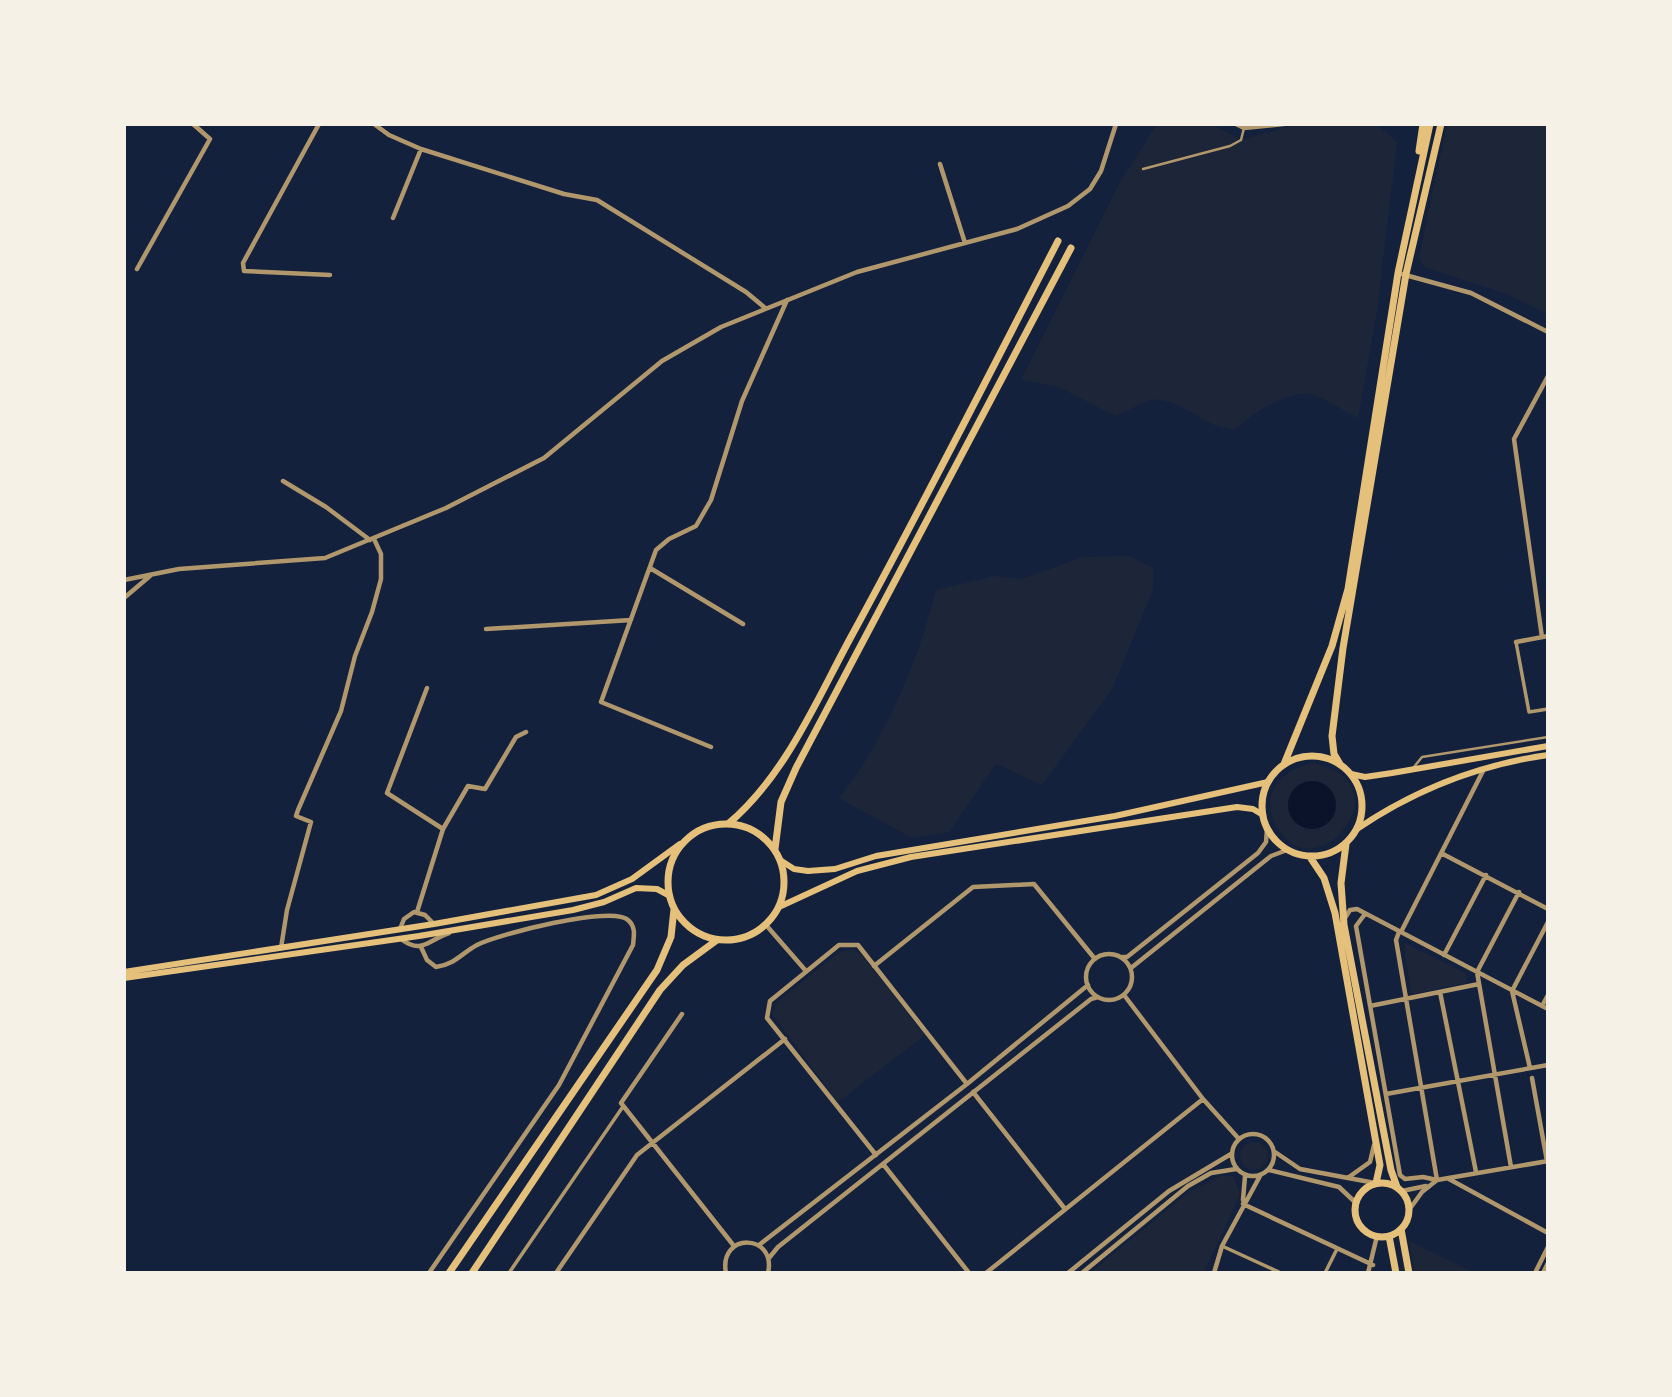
<svg xmlns="http://www.w3.org/2000/svg" width="1672" height="1397" font-family="'Libre Baskerville',serif">
<style>
.green{fill:#1d2539;fill-rule:evenodd}
.water{fill:#0b132b}
.lines{fill:none;stroke-linecap:round;stroke-linejoin:round}
.service{stroke:#b1986c;stroke-width:2.5}
.pedestrian{stroke:#b1986c;stroke-width:3.5}
.minor{stroke:#b1986c;stroke-width:4.5}
.secondary{stroke:#e5c07b;stroke-width:6}
.primary{stroke:#e5c07b;stroke-width:7}
.trunk{stroke:#e5c07b;stroke-width:7}
</style>
<rect width="100%" height="100%" fill="#14213d"/>
<path class="green" d="M1157 124H1212L1241 140 1297 124H1377L1397 142 1377 311 1358 418C1344 411 1328 400 1313 395 1290 388 1251 415 1234 430L1214 425 1174 403 1152 399 1115 416 1059 387 1021 380 1118 186Z
M1447 124H1548V314L1504 293 1424 267 1419 258Z
M1129 556 1153 568V590L1112 689 1042 785 996 764 949 832 912 838 839 798C886 739 918 662 936 590L995 576 1022 579 1083 557Z
M1313 763C1411 783 1310 901 1274 821 1260 791 1286 768 1313 763ZM1317 781 1328 786 1293 820 1288 809 1289 797 1305 782Z
M1404 943 1465 973 1467 983 1411 994Z
M852 949 861 954 925 1035 838 1102 772 1014 777 1002 840 952Z
M1240 1156a14 14 0 1 1 28 0a14 14 0 1 1-28 0Z
M1220 1176H1233L1240 1194 1204 1273H1090L1189 1192Z
M1409 1241 1475 1273H1415Z"/>
<path class="water" d="M1288 805a24 24 0 1 1 48 0a24 24 0 1 1-48 0Z"/>
<g class="lines">
<path class="service" d="M1143 169 1230 146 1241 140 1244 128
M1414 767 1422 757 1548 737"/>
<path class="pedestrian" d="M1516 642 1529 712 1548 709
M1222 1246 1281 1273
M509 1273 622 1108
M1325 1273 1337 1249"/>
<path class="minor" d="M319 124 243 263 244 271 330 275
M374 124 389 135 421 149 564 194 597 200 746 292 764 307
M1236 124 1244 128 1284 124
M940 164 965 243
M393 218 421 149
M137 269 210 139 193 124
M1398 273 1471 293 1548 332
M283 481 326 507 370 540
M650 568 743 624
M124 580 179 569 325 558 446 508 544 458 662 361 721 327 857 272 1017 229 1068 206 1090 189 1101 171 1116 124
M124 598 150 576
M486 629 631 620
M1542 637 1514 439 1548 376
M1516 642 1548 636
M427 688 387 793 443 829
M711 747 601 702 656 550 669 539 696 526 711 500 742 401 787 300
M1441 853 1548 909
M417 912 443 829 468 786 485 789 516 737 526 732
M1365 914 1356 926 1400 1175 1405 1179 1423 1177 1437 1180
M1345 918 1350 910 1357 909 1548 1009
M766 925 806 971
M400 929 404 919 414 912 425 915 434 924
M1399 932 1396 940 1437 1180
M1401 932 1484 769
M401 939C422 955 428 940 449 933
M421 947 427 960 436 967C454 965 462 953 477 945 498 934 612 905 628 920 636 927 634 935 633 945L559 1085 429 1273
M281 948 287 910 311 822 296 816 298 810 341 711 355 656 372 612 381 579V554L374 539
M1086 977a23 23 0 1 1 46 0a23 23 0 1 1-46 0Z
M1444 955 1486 875
M1122 957H1127L1258 853 1266 842 1267 829
M874 966 973 887 1034 884 1095 959
M1131 968 1271 856 1287 850
M1440 992 1476 1172
M1124 995 1203 1099 1239 1139
M1370 1006 1479 984
M1542 1006 1548 995
M682 1014 621 1103 734 1246
M1530 1068 1512 991 1548 922
M1532 1078 1547 1161
M973 1092 1065 1209
M1386 1094 1548 1065
M1232 1155a21 21 0 1 1 42 0a21 21 0 1 1-42 0Z
M1275 1152 1300 1169 1375 1183
M876 1155 767 1018 770 1001 839 945H858L967 1084
M883 1164 969 1273
M1511 1167 1477 972 1519 892
M1269 1170 1339 1187 1356 1203
M1349 1177 1370 1162 1374 1145
M1449 1179 1548 1233
M1402 1191 1426 1186
M1243 1200 1245 1176
M1243 1204 1373 1265
M1409 1210 1422 1192 1437 1180 1548 1161
M759 1245 967 1084 1088 985
M769 1258 778 1247 1091 999 1098 997
M556 1273 637 1155 785 1039
M726 1273C718 1232 777 1233 768 1273
M986 1273 1203 1099
M1068 1273 1169 1191 1231 1154
M1082 1273 1188 1186 1211 1173 1236 1169
M1214 1273 1222 1246 1260 1176
M1368 1273 1377 1236
M1535 1273 1548 1247
M1543 1273 1548 1263"/>
<path class="secondary" d="M1351 774 1365 777 1392 773 1548 746
M1357 829C1416 789 1477 765 1548 755
M780 860 794 869 808 871 835 869 876 856 1115 816 1268 782
M779 907 857 871 911 857 1237 807 1253 809 1263 815
M124 972 434 924 596 895 632 879 680 844
M124 978 419 936 573 910 604 902 636 888 657 889 670 896"/>
<path class="primary" d="M1419 151 1423 124
M1262 806a50 50 0 1 1 100 0a50 50 0 1 1-100 0Z
M1284 764 1332 646 1348 589 1398 273 1430 124
M1340 764 1334 754 1332 736 1343 648 1406 274 1441 124
M1346 844 1341 883 1344 925 1391 1170 1397 1187
M1310 857 1324 878 1335 913 1380 1165 1376 1183
M1355 1210a27 27 0 1 1 54 0a27 27 0 1 1-54 0Z
M1401 1229 1409 1273
M1389 1236 1396 1273"/>
<path class="trunk" d="M728 824C786 775 816 701 852 635 923 505 990 373 1058 241
M668 882a58 58 0 1 1 116 0a58 58 0 1 1-116 0Z
M775 849 781 802 796 768 1071 248
M449 1273 657 970 671 937 674 909
M472 1273 660 990 683 965 717 940"/>
</g>
<rect width="1672" height="1397" fill="none" stroke="#f6f1e7" stroke-width="252"/>
</svg>
